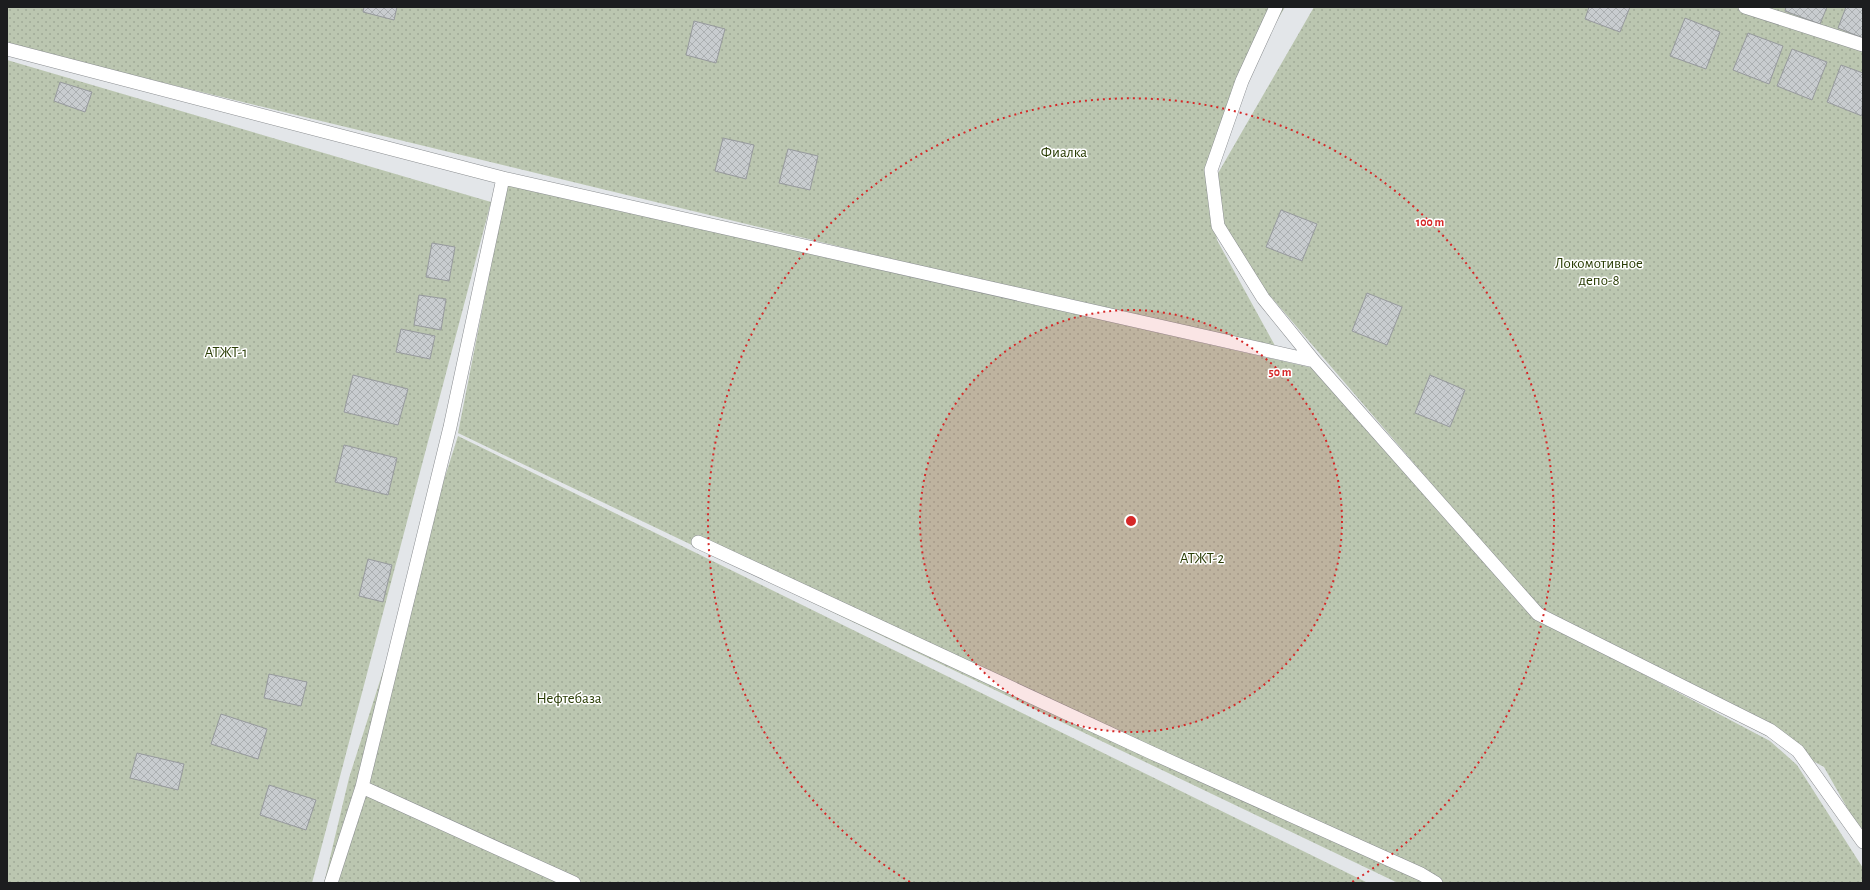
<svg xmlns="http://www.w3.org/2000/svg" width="1870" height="890" font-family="'Alegreya Sans',sans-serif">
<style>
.grass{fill:url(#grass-dots)}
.building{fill:url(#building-cross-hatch);stroke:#96999c}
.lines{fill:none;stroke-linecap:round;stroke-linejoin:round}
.lane-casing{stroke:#8b8e91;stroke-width:14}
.lane{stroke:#fff;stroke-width:13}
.ring{fill:none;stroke:#d62828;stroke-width:2;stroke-dasharray:2 4}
.labels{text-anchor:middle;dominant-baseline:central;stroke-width:3;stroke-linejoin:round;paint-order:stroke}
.park-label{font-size:15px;fill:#293c04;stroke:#fff}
.centre{fill:#d62828;stroke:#fff;stroke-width:2}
.ring-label{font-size:12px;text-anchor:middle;font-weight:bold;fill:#d62828;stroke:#fff;stroke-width:3;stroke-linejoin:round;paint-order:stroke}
</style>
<defs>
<pattern id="grass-dots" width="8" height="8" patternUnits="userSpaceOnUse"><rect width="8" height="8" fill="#bbc6b0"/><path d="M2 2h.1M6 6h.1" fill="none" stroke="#a0aa97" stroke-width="1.8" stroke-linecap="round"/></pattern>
<pattern id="building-cross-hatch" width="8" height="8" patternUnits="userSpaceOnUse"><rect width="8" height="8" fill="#c8cccf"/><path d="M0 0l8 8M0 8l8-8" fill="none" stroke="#abafb1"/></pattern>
</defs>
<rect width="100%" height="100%" fill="#e3e6e9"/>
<path class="grass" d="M7 7H1285L1241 83 1207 169 1217 240 1279 353 7 45Z
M1314 7H1863V836L1824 767 1547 618 1223 241 1217 175Z
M7 60 491 202 312 883H7Z
M507 184 1313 368 1539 619 1770 741 1797 765 1863 868V883H1398L458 433Z
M458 436 1368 883H324L349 778Z"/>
<path class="building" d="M364 7H397L394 20 363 12Z
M1589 7H1630L1620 32 1585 19Z
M1786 7H1827L1820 24 1785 11Z
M1846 7H1863V38L1838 28Z
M1685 18 1720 32 1706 69 1670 56Z
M694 21 725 29 716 63 686 55Z
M1748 33 1783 46 1769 84 1733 70Z
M1792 49 1827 62 1812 100 1777 86Z
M1841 65 1863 73 1862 116 1827 102Z
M60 82 92 92 85 112 54 101Z
M723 138 754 145 746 179 715 171Z
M788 149 818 156 810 190 779 183Z
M1281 210 1317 224 1302 261 1266 247Z
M432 243 455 247 449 281 426 277Z
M1367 293 1402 307 1387 345 1352 331Z
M419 295 446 299 441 330 414 325Z
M401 329 435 336 430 359 396 352Z
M353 375 408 389 398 425 344 412Z
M1430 375 1465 390 1450 427 1415 413Z
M344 445 397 458 388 495 335 482Z
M368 559 392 565 383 602 359 596Z
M269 674 307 682 301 706 264 698Z
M221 714 267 729 258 759 211 744Z
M137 753 184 764 178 790 130 778Z
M269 785 316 800 306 830 260 815Z"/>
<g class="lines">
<g class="lane-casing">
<path id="lane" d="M1276 7 1242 81 1211 170 1218 226 1263 298 1314 361
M1745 7 1863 45
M7 49 503 178 1314 361 1538 614 1770 730 1798 751 1863 842
M698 542 1152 753 1421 874 1436 883
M362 787 574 883
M331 883 362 787 450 427 503 178"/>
</g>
<use href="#lane" class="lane"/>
</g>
<circle cx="1131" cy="521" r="211" fill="#d62828" fill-opacity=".12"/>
<g class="ring">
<circle cx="1131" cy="521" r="211"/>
<path d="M910 882A423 423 0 1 1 1352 882"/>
</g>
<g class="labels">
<g class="park-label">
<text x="1064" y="152">Фиалка</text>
<text x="1599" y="263">Локомотивное<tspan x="1599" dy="17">депо-8</tspan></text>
<text x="226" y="352">АТЖТ-1</text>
<text x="1202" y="558">АТЖТ-2</text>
<text x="569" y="698">Нефтебаза</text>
</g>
</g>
<circle cx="1131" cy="521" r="6" class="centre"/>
<g class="ring-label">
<text x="1430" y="226">100 m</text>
<text x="1280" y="376">50 m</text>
</g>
<rect width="1870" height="890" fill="none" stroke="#1c1d1f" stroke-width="16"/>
</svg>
